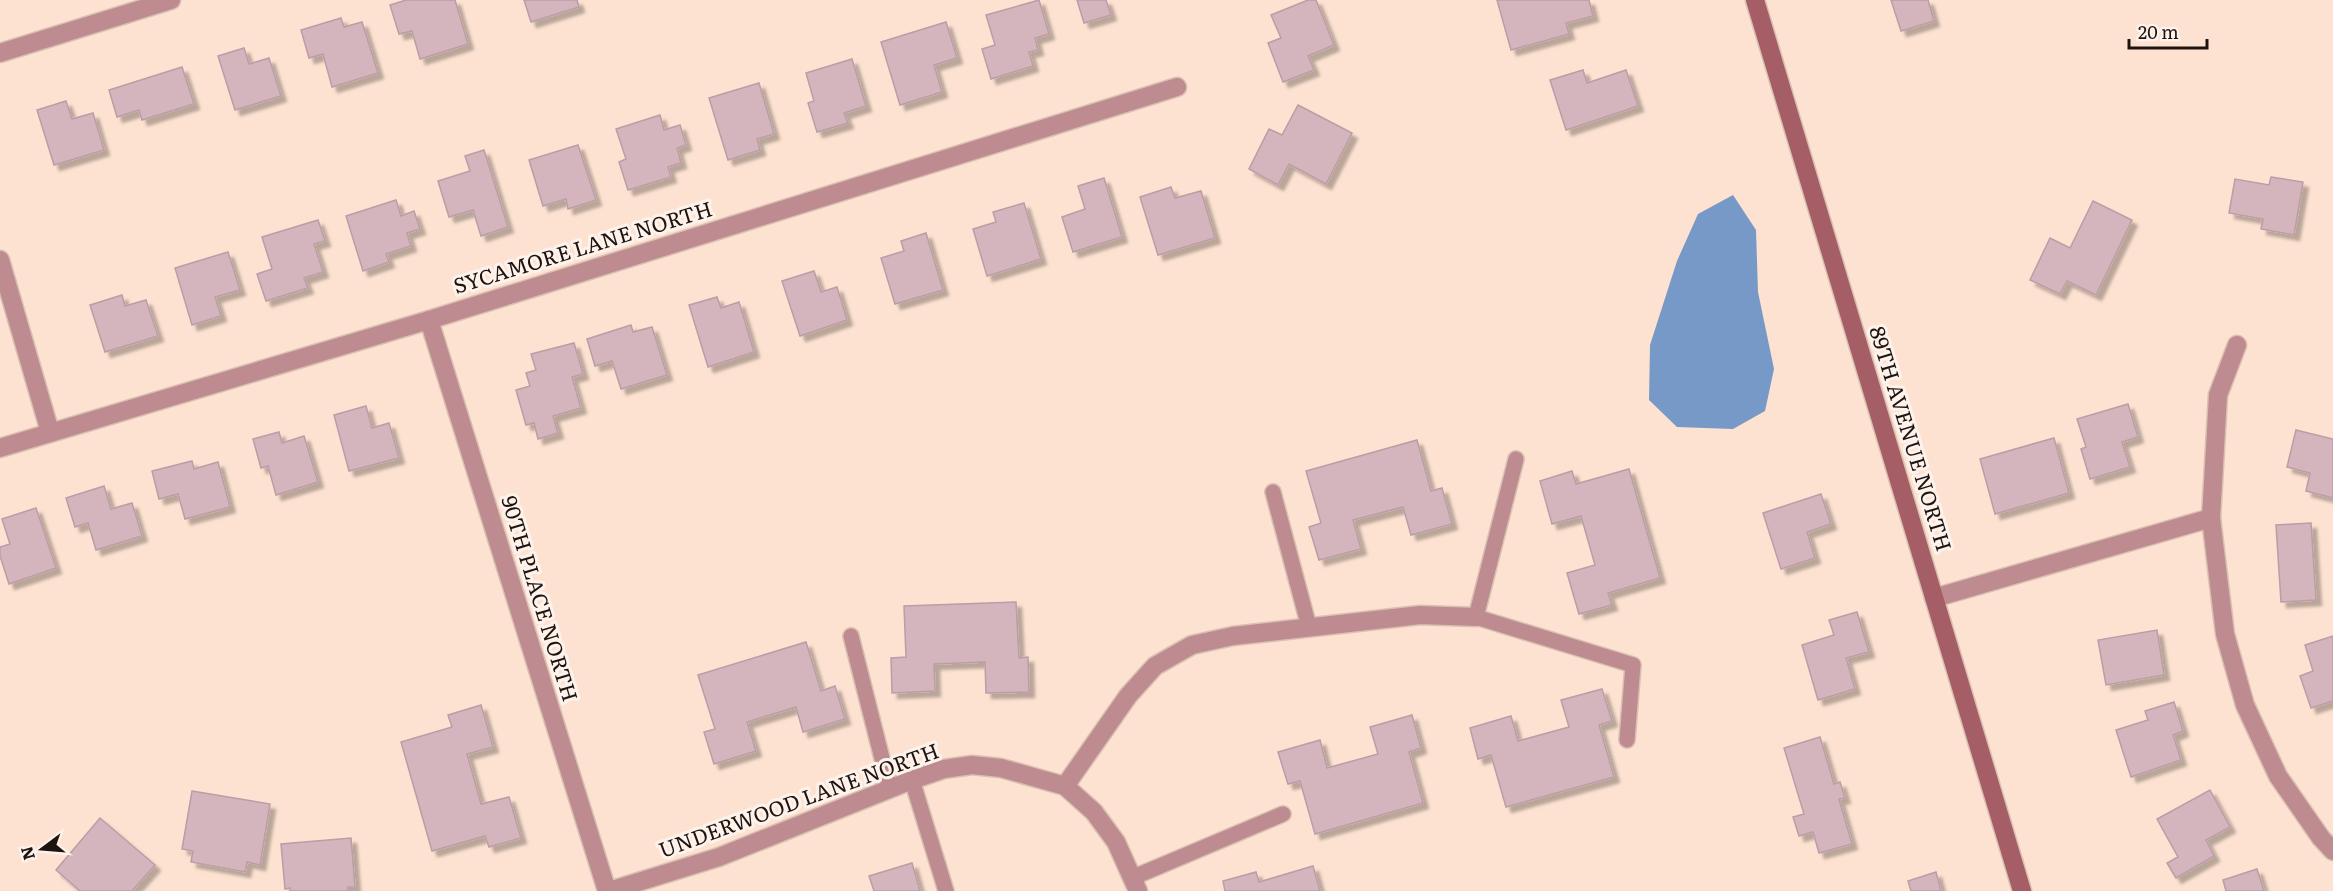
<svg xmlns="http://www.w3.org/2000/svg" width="2333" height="891" font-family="Literata,serif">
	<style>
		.water { fill: #7799c7 }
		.building { fill: #d4b5be; stroke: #bb9da6; stroke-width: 1.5; filter: url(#shadow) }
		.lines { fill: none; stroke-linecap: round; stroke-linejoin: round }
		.lane-casing { stroke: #d9c1b2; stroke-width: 18 }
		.street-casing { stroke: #d9c1b2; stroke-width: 21 }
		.secondary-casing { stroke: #d9c1b2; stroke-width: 21 }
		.lane { stroke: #be8b90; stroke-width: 15 }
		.street { stroke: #be8b90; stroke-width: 18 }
		.secondary { stroke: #a55d66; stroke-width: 18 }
		.labels { text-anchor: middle; stroke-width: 6; stroke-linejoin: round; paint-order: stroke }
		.street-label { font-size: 21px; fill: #1e140f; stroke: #fef3ec }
	</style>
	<defs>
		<filter id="shadow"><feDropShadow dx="5.5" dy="5.5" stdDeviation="1.5" flood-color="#0004"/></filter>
	</defs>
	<rect width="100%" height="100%" fill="#fde2d1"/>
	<path class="water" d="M1733,195L1756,230L1758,292L1774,369L1765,411L1733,429L1677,427L1649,400L1650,345L1677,261L1698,214Z"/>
	<g class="building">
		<path d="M406,0H455L468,44L420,59L412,31L399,34L390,5Z"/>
		<path d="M524,0H577L579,7L531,22Z"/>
		<path d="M1039,0L1049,34L1035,38L1038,50L1029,52L1033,66L991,79L982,49L995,45L986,15Z"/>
		<path d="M1077,0H1106L1111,15L1084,23Z"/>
		<path d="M1308,0H1316L1334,45L1308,56L1314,70L1283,82L1268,43L1281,38L1271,15Z"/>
		<path d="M1497,0H1589L1593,16L1566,23L1569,34L1511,50Z"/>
		<path d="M1891,0H1928L1934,21L1901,31Z"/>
		<path d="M341,18L344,27L362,22L378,73L332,87L323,54L309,58L301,30Z"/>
		<path d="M946,22L957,58L934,65L942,92L900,105L881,42Z"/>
		<path d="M244,48L249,64L269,58L281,96L235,110L218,56Z"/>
		<path d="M852,59L866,106L844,113L848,123L817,132L808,103L814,101L806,73Z"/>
		<path d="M182,67L194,104L142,120L139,110L117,117L109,90Z"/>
		<path d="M1583,70L1587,83L1626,70L1638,106L1566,130L1550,80Z"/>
		<path d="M759,83L774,134L757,139L760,150L728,160L709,98Z"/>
		<path d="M66,101L72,119L93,113L104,150L54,165L37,110Z"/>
		<path d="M1298,105L1352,133L1326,184L1289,164L1278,185L1249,169L1269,129L1282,135Z"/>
		<path d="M660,115L664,130L680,125L686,145L677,148L681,163L668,167L671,177L628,190L619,162L626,159L616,129Z"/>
		<path d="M578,145L596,200L568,209L566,199L543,206L529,160Z"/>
		<path d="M484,150L508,227L481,236L473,210L449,217L438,181L470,171L465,156Z"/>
		<path d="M2271,177L2303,182L2294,235L2261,229L2263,219L2229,213L2235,179L2269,185Z"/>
		<path d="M1104,178L1122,237L1073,252L1062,217L1085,209L1078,186Z"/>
		<path d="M1171,187L1175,198L1201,191L1215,238L1158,255L1140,197Z"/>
		<path d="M396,200L401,216L414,211L420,229L407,233L411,246L386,254L389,262L363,271L346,216Z"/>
		<path d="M2093,201L2132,220L2096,295L2067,281L2060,294L2030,280L2050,238L2070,248Z"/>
		<path d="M1024,203L1041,259L987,276L973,229L996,222L993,212Z"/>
		<path d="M318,220L325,241L314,244L323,272L304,278L308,288L266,301L257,274L272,269L262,237Z"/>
		<path d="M926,233L943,290L895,304L881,258L904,251L901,241Z"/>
		<path d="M228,252L240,290L215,297L221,316L192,325L175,268Z"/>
		<path d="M814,271L821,292L837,287L847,320L800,336L782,281Z"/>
		<path d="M122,295L125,306L146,300L158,336L105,352L90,305Z"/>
		<path d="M717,297L721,308L739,302L754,352L708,367L689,305Z"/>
		<path d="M631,325L633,332L652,327L667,375L621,389L612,361L595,366L587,339Z"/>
		<path d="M574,343L583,374L572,377L581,408L553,416L558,433L538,439L534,423L526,425L516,390L530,386L526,373L536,370L531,354Z"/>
		<path d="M2128,404L2138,437L2122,442L2130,467L2090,479L2081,449L2086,447L2077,419Z"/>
		<path d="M366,406L372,428L389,423L399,458L349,471L334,415Z"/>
		<path d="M2296,430L2333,439V498L2306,491L2310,473L2287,467Z"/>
		<path d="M279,432L282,443L304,436L318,482L276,495L268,466L261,468L253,439Z"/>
		<path d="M2054,438L2069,493L1995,514L1980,459Z"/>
		<path d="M1417,440L1431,491L1442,488L1452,524L1411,535L1403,507L1353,520L1361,549L1319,560L1309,527L1321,523L1306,471Z"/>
		<path d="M192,461L194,469L218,462L230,507L185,519L178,494L159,499L152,471Z"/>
		<path d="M1629,469L1660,578L1608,593L1612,605L1579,614L1567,573L1595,565L1581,516L1552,524L1540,481L1572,471L1576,484Z"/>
		<path d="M104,486L111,509L132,503L142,536L96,550L88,523L75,527L66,498Z"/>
		<path d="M1821,494L1831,524L1807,532L1815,558L1781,569L1763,513Z"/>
		<path d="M36,508L56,568L9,584L0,556V547L10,544L2,519Z"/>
		<path d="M2311,523L2316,600L2281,602L2276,525Z"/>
		<path d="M1016,602L1019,658L1028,657L1029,692L986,693L985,662L934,664L935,691L892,693L891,658L906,657L904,606Z"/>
		<path d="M1857,612L1869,652L1846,658L1855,689L1818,700L1802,645L1834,635L1829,620Z"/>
		<path d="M2157,630L2164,675L2106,685L2098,640Z"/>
		<path d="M2333,636V701L2311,708L2300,676L2313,671L2305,645Z"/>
		<path d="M806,642L821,691L835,686L845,719L803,732L796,707L747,722L756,751L714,764L704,732L715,729L698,675Z"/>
		<path d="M1602,689L1612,721L1599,725L1614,777L1506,807L1491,755L1478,759L1470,728L1511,716L1518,741L1569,727L1561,700Z"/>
		<path d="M2174,702L2183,731L2173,735L2181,760L2131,777L2116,730L2148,720L2145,711Z"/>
		<path d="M481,705L493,747L467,754L481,804L509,797L521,838L489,847L485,836L432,851L401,742L452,727L448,715Z"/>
		<path d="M1412,715L1421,748L1409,752L1423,803L1315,834L1300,781L1288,784L1278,752L1320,740L1327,768L1378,754L1370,727Z"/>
		<path d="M1820,737L1834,784L1840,782L1845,798L1839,799L1852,844L1819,853L1813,832L1799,836L1793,817L1804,814L1784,748Z"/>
		<path d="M2210,790L2230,827L2206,840L2214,856L2176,878L2167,863L2178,857L2157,819Z"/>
		<path d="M192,791L270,804L260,865L247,862L245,872L191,862L193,851L182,849Z"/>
		<path d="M100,818L155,865L132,891H80L56,870Z"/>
		<path d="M351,838L355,887H348V891H290V888L285,889L281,844Z"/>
		<path d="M912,863L920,891H874L869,876Z"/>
		<path d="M1313,866L1320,891H1225L1223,881L1256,872L1259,882Z"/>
		<path d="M2257,869L2264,891H2226L2223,880Z"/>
		<path d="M1936,872L1941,891H1911L1908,881Z"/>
	</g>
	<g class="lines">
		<g class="lane-casing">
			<g id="lane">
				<path d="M1516,459L1476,617L1633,665L1627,740"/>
				<path d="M1273,492L1309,627"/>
				<path d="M851,636L890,790"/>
				<path d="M912,780L946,891"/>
				<path d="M1134,877L1283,814"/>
			</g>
		</g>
		<g class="street-casing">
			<g id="street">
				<path d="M0,53L171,0"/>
				<path d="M0,260L50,432"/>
				<path d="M429,320L607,891"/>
				<path d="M2237,345L2218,395L2211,518L2225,634L2245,705L2278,776L2321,838L2333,851"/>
				<path d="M0,448L429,320L1177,87"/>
				<path d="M1934,598L2211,518"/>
				<path d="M1065,786L1128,696L1155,666L1192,645L1233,636L1420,615L1476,617"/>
				<path d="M609,891L719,857L912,780L944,769L972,765L1001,768L1065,786L1094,812L1116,842L1138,891"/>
			</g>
		</g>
		<g class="secondary-casing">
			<path id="secondary" d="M1755,0L2022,891"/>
		</g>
		<use href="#lane" class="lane"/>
		<use href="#street" class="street"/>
		<use href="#secondary" class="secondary"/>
	</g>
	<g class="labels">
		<g class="street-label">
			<text transform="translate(583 248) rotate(-17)" y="7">SYCAMORE LANE NORTH</text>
			<text transform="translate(1910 439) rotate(73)" y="7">89TH AVENUE NORTH</text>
			<text transform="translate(539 599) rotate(73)" y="7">90TH PLACE NORTH</text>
			<text transform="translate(799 801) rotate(-20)" y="7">UNDERWOOD LANE NORTH</text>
		</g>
	</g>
	<g transform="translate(42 849) rotate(254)" stroke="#fef3ec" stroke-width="4.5" paint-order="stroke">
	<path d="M0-4.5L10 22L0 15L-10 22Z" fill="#1e140f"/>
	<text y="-9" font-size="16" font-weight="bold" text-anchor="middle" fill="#1e140f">N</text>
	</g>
	<path d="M2129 39v9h78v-9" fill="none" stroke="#1e140f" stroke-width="3"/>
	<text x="2138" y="39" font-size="18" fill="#1e140f" stroke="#fef3ec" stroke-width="4.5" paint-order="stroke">20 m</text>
</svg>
